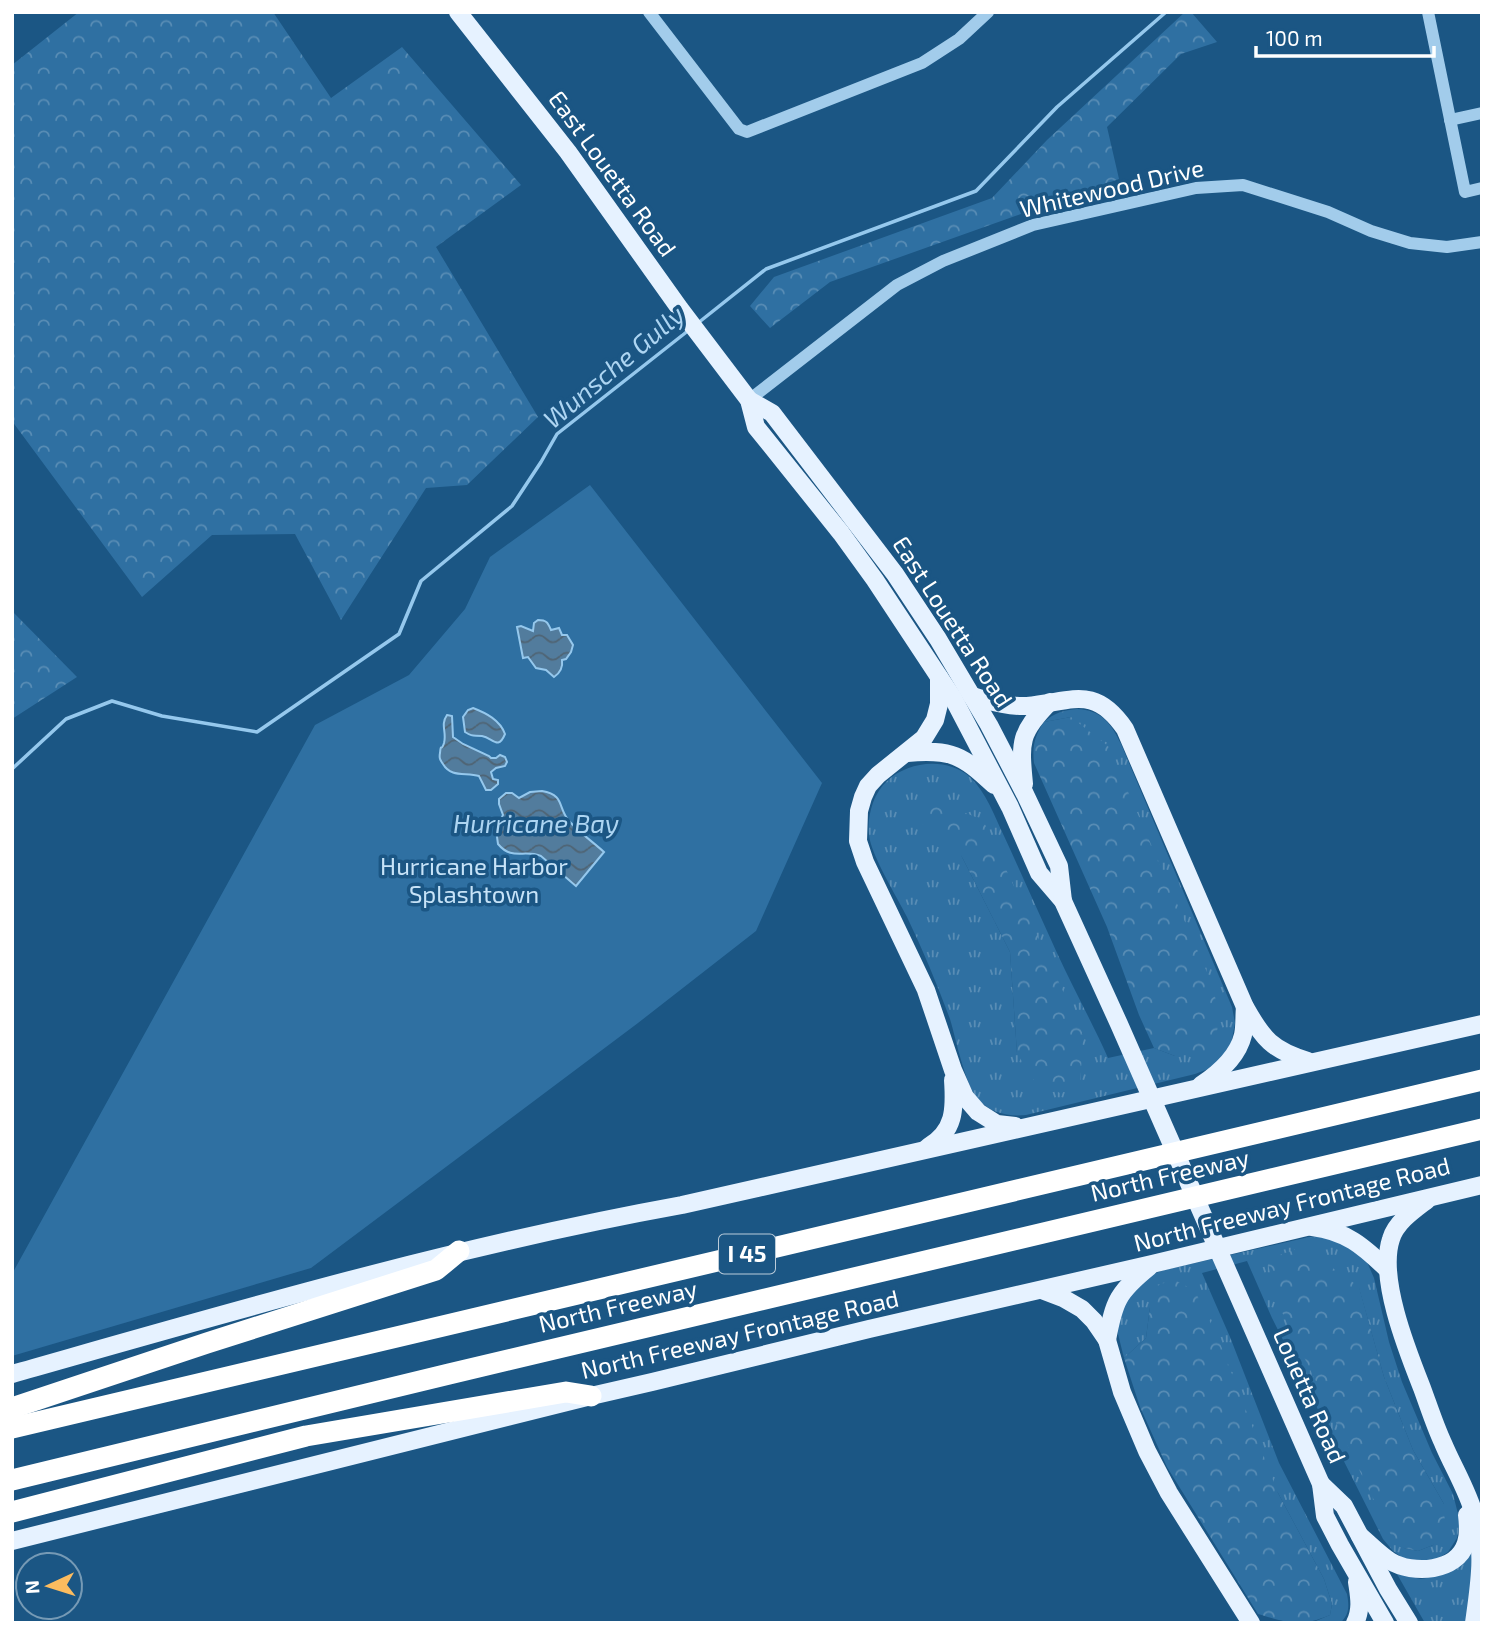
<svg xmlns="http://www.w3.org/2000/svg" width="1494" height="1635" font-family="'Exo 2',sans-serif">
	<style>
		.grass { fill: url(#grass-tufts); fill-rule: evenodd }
		.forest { fill: url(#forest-crowns) }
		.park { fill: #2f70a2 }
		.water { fill: url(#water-waves); stroke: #95c8ed; stroke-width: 2 }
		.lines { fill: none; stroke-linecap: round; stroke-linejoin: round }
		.stream { stroke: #95c8ed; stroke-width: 3.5 }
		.minor { stroke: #a2cceb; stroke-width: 12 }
		.major { stroke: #e6f2ff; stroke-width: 18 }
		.highway { stroke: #fff; stroke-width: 21 }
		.labels { text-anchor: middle; stroke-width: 7; stroke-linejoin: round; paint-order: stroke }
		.shield { fill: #1b5684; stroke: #bbccda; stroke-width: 2 }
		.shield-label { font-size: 23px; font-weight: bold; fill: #fff }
		.street-label { font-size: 24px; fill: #fff; stroke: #1b5684 }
		.park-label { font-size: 24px; fill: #c7e3f8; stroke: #1b5684 }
		.water-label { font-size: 26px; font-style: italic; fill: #add5f2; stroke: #1b5684 }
	</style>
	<defs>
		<pattern id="grass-tufts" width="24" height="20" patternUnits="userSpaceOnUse" patternTransform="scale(1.75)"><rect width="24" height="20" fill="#2f70a2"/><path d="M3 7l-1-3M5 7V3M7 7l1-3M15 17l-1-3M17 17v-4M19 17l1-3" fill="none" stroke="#598db5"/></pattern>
		<pattern id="forest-crowns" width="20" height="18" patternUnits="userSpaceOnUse" patternTransform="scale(1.75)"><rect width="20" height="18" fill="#2f70a2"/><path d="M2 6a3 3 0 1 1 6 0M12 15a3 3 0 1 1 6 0" fill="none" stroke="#598db5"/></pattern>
		<pattern id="water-waves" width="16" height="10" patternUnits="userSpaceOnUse" patternTransform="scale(1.75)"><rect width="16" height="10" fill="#527c9d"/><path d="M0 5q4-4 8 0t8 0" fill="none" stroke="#4f6474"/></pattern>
	</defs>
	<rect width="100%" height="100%" fill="#1b5684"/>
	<g class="grass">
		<path d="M1077,709C1101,710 1111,723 1121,744L1232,1007L1235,1023L1231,1044L1216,1066L1195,1074L1026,1115C1009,1117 990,1113 978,1099C965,1085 956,1039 950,1019C937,984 923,950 907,917C897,897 871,855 869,835C867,816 873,794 887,781C909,761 946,757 970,777C986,792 995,817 1004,836C1022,875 1039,914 1057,953C1073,988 1092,1022 1108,1058L1154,1048L1175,1056L1071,717L1044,722C1054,713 1064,710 1077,709ZM961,855L1083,1034L1017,1053L1010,952Z"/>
		<path d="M1309,1237H1334L1352,1246L1367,1262L1374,1278L1389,1342L1402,1382L1432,1453L1453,1494L1460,1522L1457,1538L1448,1552L1437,1559L1422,1562L1406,1560L1393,1551L1383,1539L1272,1318L1247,1261L1202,1273L1230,1337L1279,1463L1347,1594C1349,1605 1350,1614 1340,1623H1311L1330,1615L1332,1604L1324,1579L1278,1493L1150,1307L1146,1338L1124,1358L1118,1334L1117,1319L1119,1310L1145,1277L1164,1270ZM1359,1288L1384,1377L1413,1450L1444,1504L1433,1545L1418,1551L1404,1548Z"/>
		<path d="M1473,1538L1469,1623H1425L1397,1574L1421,1579L1437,1576Z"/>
	</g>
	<g class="forest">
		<path d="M79,12H273L331,98L402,47L521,185L436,247L538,417L467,485L426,488L341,620L295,534L212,535L142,597L12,421V65Z"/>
		<path d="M1185,12H1191L1217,42L1181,54L1107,127L1119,179L830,282L770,328L750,306L774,277L992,198L1047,140Z"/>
		<path d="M12,611L77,677L12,719Z"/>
		<path d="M1071,717L1108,746L1210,979L1221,1018L1210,1052L1175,1056L1154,1048L1139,1015L1107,927L1034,763C1032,746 1035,735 1044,722Z"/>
		<path d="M938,802L983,820L1083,1034L1080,1088L1060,1093L1032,1079L1017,1053L1010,952L961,855L920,822L913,804Z"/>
		<path d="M1298,1248L1341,1273L1359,1287L1384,1377L1413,1450L1444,1504L1445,1528L1433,1545L1418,1551L1404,1548L1393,1539L1278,1304L1267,1260Z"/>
		<path d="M1173,1279L1195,1291L1218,1338L1278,1493L1324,1579L1332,1604L1330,1615C1299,1628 1289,1623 1258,1614L1167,1467L1140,1407L1124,1358L1146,1338L1150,1307L1157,1286Z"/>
	</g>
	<path class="park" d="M590,485L822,783L756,931L638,1023L311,1268L12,1356V1274L315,725L409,675L465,609L490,557Z"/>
	<g class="water">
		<path d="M538,620C547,620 548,623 551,630L559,628L562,635H567L573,645L571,652L566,659L562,660C563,667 560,673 554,677L546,670L536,668L528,657L523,658L517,627L521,626L533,631L534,623Z"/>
		<path d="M473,708C486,713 500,720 505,734C498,751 493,738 482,736C473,735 473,737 465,732L463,717L468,710Z"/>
		<path d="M447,715L452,716L453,737L463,744L489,756L491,758H496L500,755L505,757L507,762L505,766L496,768L491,772L493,779L498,780V784L491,790H486L479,776C466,772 451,778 443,764C440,760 439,758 440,753C441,742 441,753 444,743C447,732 440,725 447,715Z"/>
		<path d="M542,791C566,795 557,809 570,822C580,833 593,842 604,852L576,886L541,856C524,849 512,861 498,844L496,830L503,815L499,804V799L506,793H512L519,798L530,792Z"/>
	</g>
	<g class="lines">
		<g class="stream">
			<path d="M698,323L766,269L976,191L1057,107L1166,12"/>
			<path d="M12,769L66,719L112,701L162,716L257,732L399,634L421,581L512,506L541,462L557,434L689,330"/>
		</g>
		<g class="minor">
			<path d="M649,12L739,129L747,132L922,63L959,39L988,12"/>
			<path d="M1428,12L1465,192L1482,188"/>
			<path d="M1450,120L1482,113"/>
			<path d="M749,400L897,285L943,261L1033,225L1196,188L1243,185L1328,212L1371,231L1410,243L1447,247L1482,242"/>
		</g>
		<g class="major">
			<path d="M458,12L568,152L680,309L749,400L756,427L841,533L875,580L953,698L1010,807L1039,873L1063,901L1119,1024L1321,1484L1325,1516L1340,1545L1385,1623"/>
			<path d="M749,400L772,413L895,574L938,639L989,725L1025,794L1059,866L1063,901"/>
			<path d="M939,677V704L935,720L924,738L878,775L868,786L863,797L859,811L858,841L865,862L926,990L953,1070L965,1097L978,1112L997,1124L1015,1126"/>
			<path d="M972,696C990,701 1008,707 1027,706C1072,702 1094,684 1125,729L1245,1007C1263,1039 1272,1050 1308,1061"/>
			<path d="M907,753C952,749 962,755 994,785"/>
			<path d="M1024,784C1020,742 1019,733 1050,702"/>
			<path d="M1201,1085C1219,1073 1238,1056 1243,1035C1245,1026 1244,1016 1245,1007"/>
			<path d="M928,1147C955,1131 955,1109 953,1080"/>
			<path d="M1427,1200C1414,1210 1396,1222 1391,1239C1378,1278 1407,1350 1422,1388C1429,1407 1435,1426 1443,1443C1453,1467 1468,1491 1475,1517C1485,1552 1479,1587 1474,1623"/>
			<path d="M1312,1227C1346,1231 1363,1246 1387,1269"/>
			<path d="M1042,1290L1063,1298L1082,1309L1094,1321L1107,1340L1122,1392L1147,1451L1169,1493L1251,1623"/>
			<path d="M1107,1340C1114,1301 1118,1292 1149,1267"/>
			<path d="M12,1374C234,1311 455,1246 682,1205L1482,1024"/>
			<path d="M1321,1484L1344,1506L1388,1589L1409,1623"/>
			<path d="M1360,1536C1370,1544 1379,1554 1390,1561C1413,1575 1457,1572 1466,1543C1469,1534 1468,1523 1467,1515"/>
			<path d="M12,1541L591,1396L652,1382L869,1329L1152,1264L1482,1185"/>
			<path d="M1355,1623C1362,1609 1359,1596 1357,1582"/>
		</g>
		<g class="highway">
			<path d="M12,1408L207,1343L436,1270L459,1251"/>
			<path d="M12,1428L1482,1080"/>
			<path d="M12,1480L449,1374L1482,1129"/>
			<path d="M12,1512L306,1436L566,1392L591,1396"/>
		</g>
	</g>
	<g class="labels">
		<rect class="shield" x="719" y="1234.5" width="56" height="39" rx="5"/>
		<g class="shield-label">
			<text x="747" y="1262">I 45</text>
		</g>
		<g class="street-label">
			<text transform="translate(612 174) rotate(54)" y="8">East Louetta Road</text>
			<text transform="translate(1112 189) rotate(-13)" y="8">Whitewood Drive</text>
			<text transform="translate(952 622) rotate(57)" y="8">East Louetta Road</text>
			<text transform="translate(1170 1176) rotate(-13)" y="8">North Freeway</text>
			<text transform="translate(1292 1205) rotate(-14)" y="8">North Freeway Frontage Road</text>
			<text transform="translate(618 1307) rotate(-13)" y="8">North Freeway</text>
			<text transform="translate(740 1335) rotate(-13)" y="8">North Freeway Frontage Road</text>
			<text transform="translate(1309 1396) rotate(66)" y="8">Louetta Road</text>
		</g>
		<g class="park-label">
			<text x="474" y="875">Hurricane Harbor<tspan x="474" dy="28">Splashtown</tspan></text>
		</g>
		<g class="water-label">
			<text transform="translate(614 367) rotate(-40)" y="9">Wunsche Gully</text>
			<text x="536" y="833">Hurricane Bay</text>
		</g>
	</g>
	<rect width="1494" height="1635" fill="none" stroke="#ffffff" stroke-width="28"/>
	<g transform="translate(49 1586) rotate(266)"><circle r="33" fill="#1b5684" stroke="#769ab5" stroke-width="2"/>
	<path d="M0-5L12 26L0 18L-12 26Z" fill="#fcbc5f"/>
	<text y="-10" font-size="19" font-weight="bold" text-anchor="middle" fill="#ffffff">N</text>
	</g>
	<path d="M1256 46v10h178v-10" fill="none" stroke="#ffffff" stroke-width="3.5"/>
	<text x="1266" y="46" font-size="21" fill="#ffffff" stroke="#1b5684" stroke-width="5" paint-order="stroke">100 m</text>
</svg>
